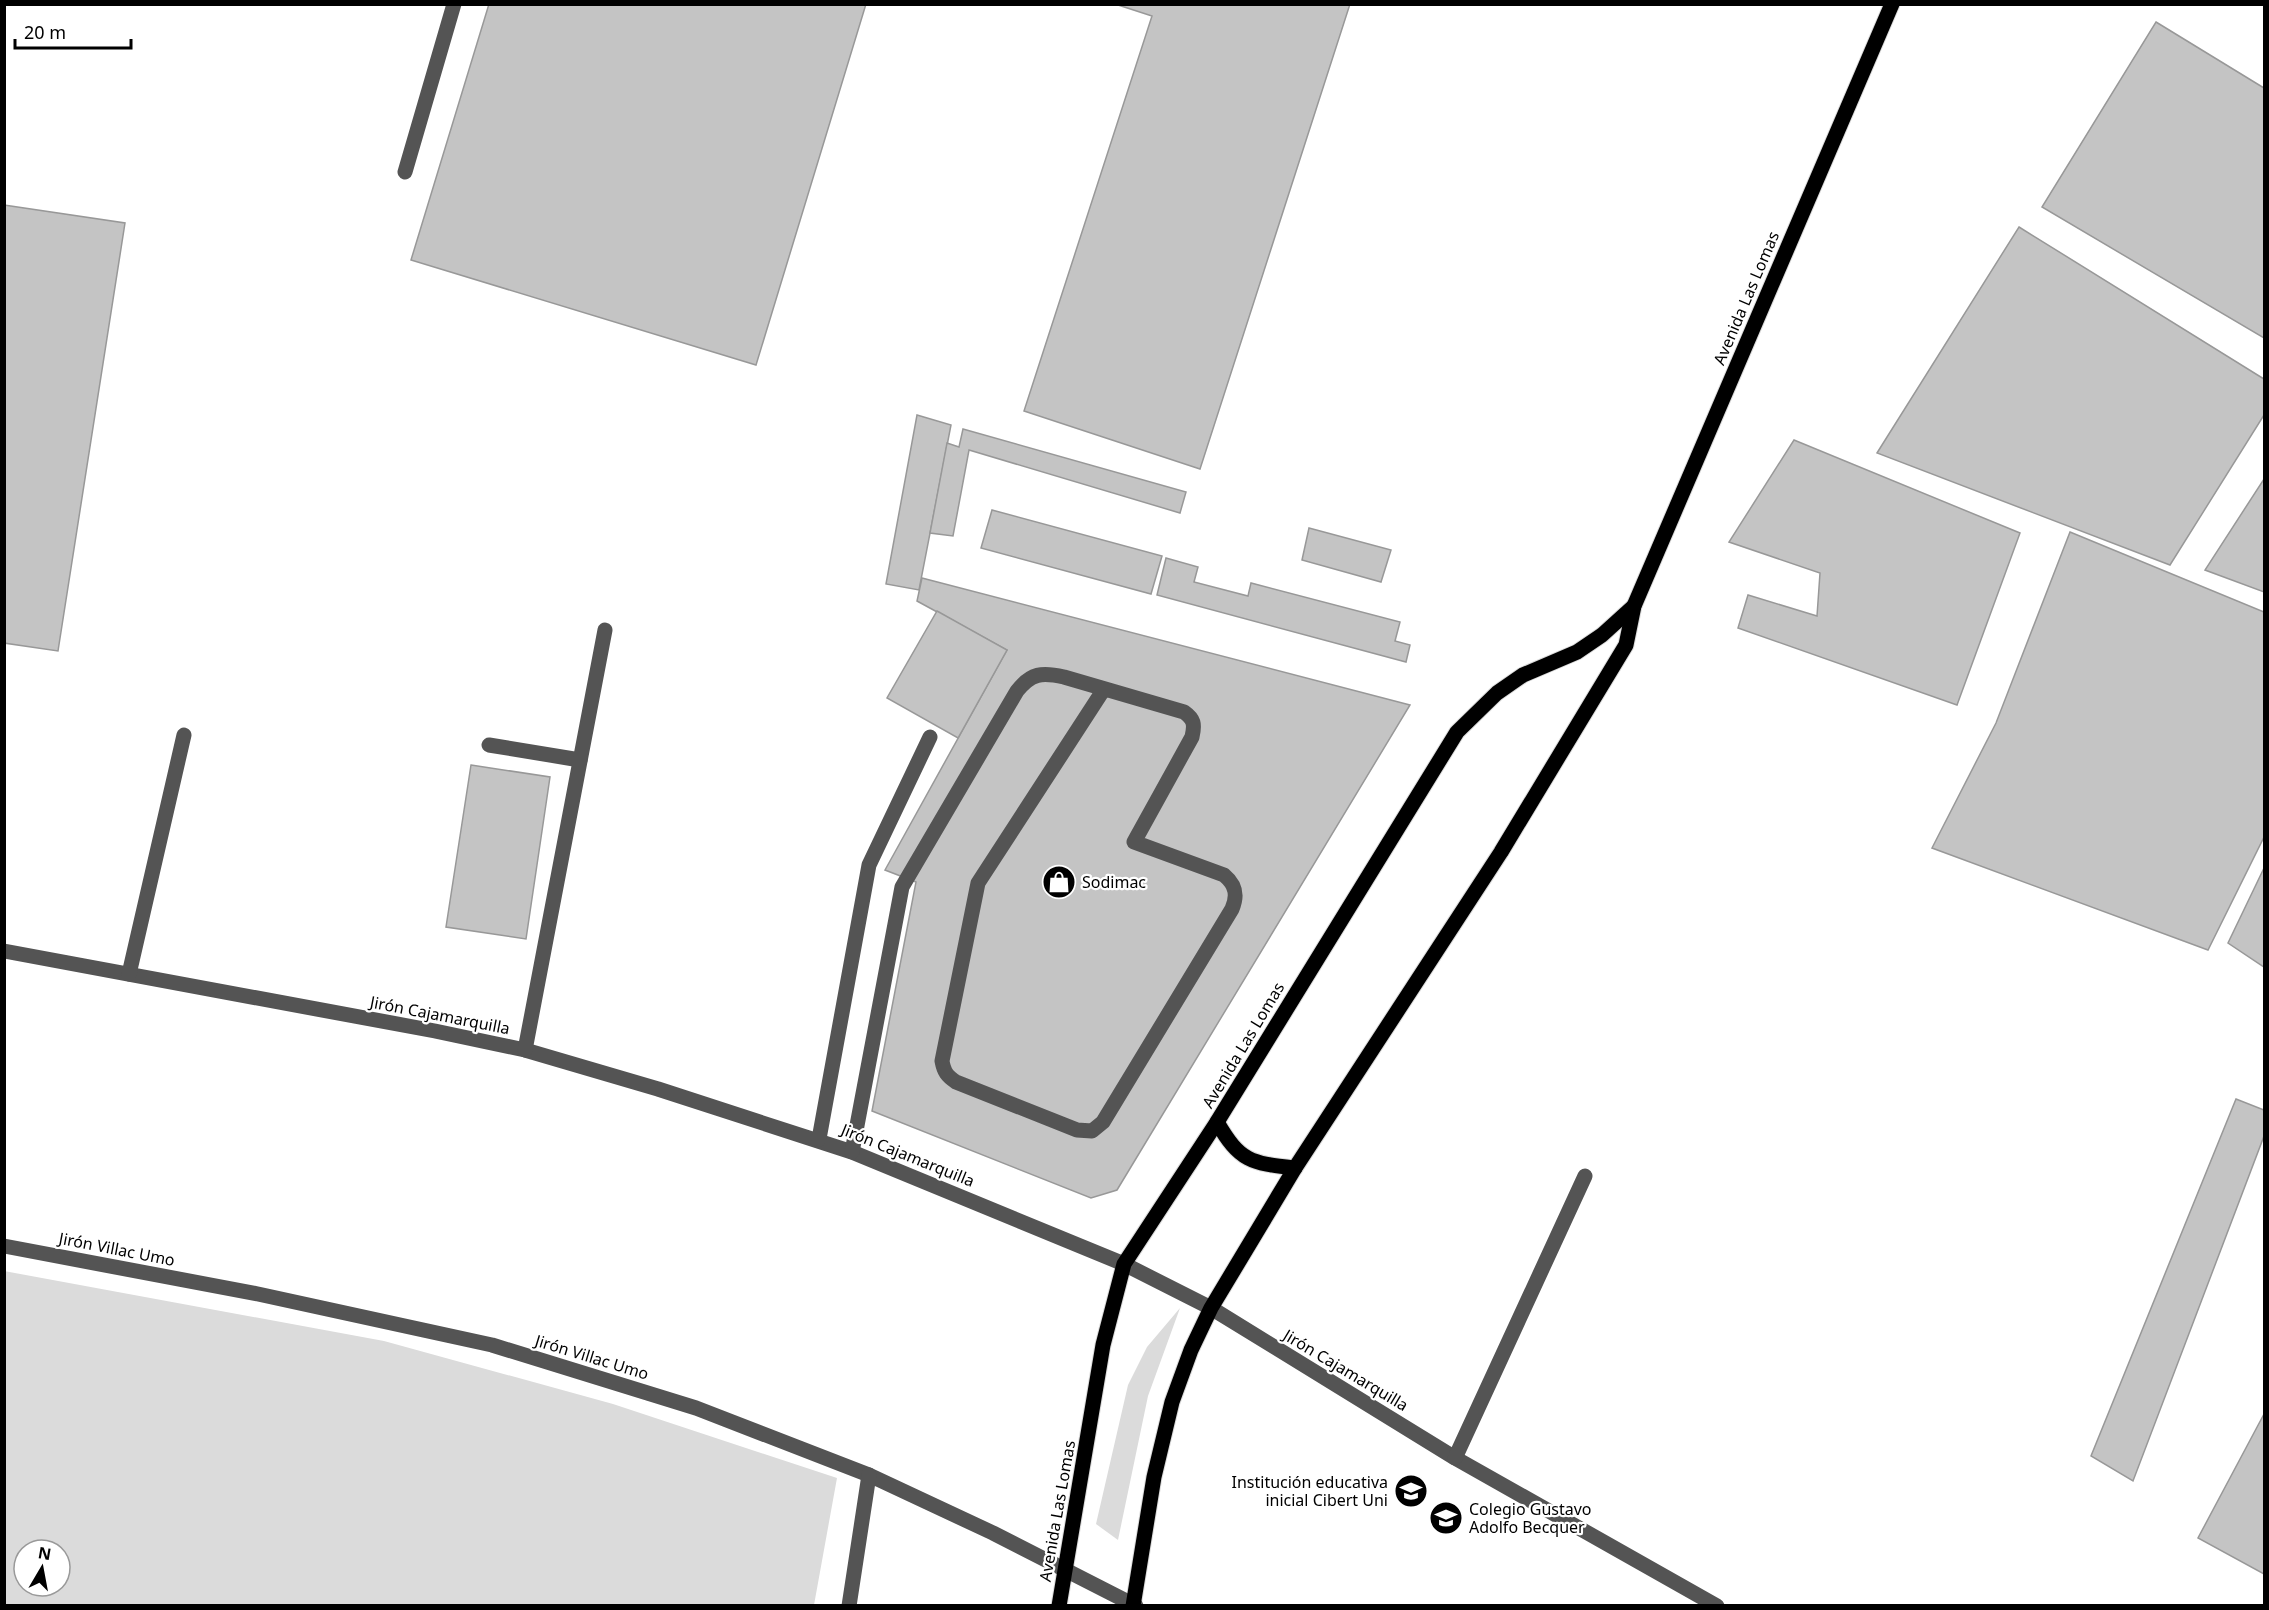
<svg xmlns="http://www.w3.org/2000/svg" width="2269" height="1610" font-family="'Noto Sans',sans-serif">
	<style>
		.green { fill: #dbdbdb; fill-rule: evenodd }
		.building { fill: #c4c4c4; stroke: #989898; stroke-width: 1.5 }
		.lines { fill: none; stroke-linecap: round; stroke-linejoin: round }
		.major-casing { stroke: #dbdbdb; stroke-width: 17 }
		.minor { stroke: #545454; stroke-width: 15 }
		.major { stroke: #000; stroke-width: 15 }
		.labels { text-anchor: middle; stroke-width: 4.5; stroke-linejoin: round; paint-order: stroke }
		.street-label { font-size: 16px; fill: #000; stroke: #fff }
		.poi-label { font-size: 16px; fill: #000; stroke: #fff; text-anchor: start }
	</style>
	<rect width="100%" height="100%" fill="#fff"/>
	<g class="green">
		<path d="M4,1271L384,1341L613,1404L837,1478L814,1605H5ZM24,1550H60V1586H24Z"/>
		<path d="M1180,1308L1148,1396L1118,1540L1096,1524L1128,1385L1147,1347Z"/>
	</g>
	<g class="building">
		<path d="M489,4H866L756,365L411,260Z"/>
		<path d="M1115,4H1350L1200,469L1024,411L1152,16Z"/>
		<path d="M2156,22L2264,88V338L2042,207Z"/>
		<path d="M4,205L125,223L58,651L4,643Z"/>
		<path d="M2019,227L2264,379V415L2170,565L1877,453Z"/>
		<path d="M917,415L951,425L919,590L886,584Z"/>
		<path d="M963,429L1186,492L1180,513L969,450L953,536L930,533L947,443L959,447Z"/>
		<path d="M1794,440L2020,533L1957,705L1738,628L1748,595L1817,616L1820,573L1729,542Z"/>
		<path d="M2264,479V592L2205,570Z"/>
		<path d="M992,510L1162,556L1151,594L981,548Z"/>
		<path d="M1309,528L1391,550L1381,582L1302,560Z"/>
		<path d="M2070,532L2264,612V837L2208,950L1932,848L1996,723Z"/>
		<path d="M1166,558L1198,567L1194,582L1248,596L1251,583L1400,622L1395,641L1410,645L1406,662L1157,595Z"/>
		<path d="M922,578L1410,705L1117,1190L1091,1198L872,1111L916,882L885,870L1007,650L917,601Z"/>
		<path d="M937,611L1007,650L958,738L887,698Z"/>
		<path d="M471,765L550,777L526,939L446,927Z"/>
		<path d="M2264,868V967L2228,943Z"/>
		<path d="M2236,1099L2264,1110V1136L2133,1481L2091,1456Z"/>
		<path d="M2264,1414V1574L2198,1538Z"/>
	</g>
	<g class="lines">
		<g class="major-casing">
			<g id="major">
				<path d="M1217,1122C1240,1162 1251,1163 1295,1168"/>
				<path d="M1059,1606L1103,1345L1124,1264L1217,1122L1457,732L1497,693L1523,675L1577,652L1602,635L1634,606"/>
				<path d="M1133,1606L1154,1477L1172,1402L1191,1350L1211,1308L1295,1168L1501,852L1626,645L1634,606L1892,4"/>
			</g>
		</g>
		<g class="minor">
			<path d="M405,172L454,4"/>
			<path d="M489,745L580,760"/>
			<path d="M4,951L435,1031L525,1050L658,1089L852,1152L1124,1264L1211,1308L1455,1458L1717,1606"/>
			<path d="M129,974L184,735"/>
			<path d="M525,1050L605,630"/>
			<path d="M819,1139L869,865L930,737"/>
			<path d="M852,1152L902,887L1017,691C1031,673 1042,672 1064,677L1184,712C1194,719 1195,724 1192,737L1134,842L1224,875C1236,885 1238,895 1232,909L1103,1122L1092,1131L1077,1130L956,1082C947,1076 944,1072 942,1061L978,883L1104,689"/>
			<path d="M4,1246L258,1294L492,1345L696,1408L869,1475L993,1533L1136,1606"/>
			<path d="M1455,1458L1585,1176"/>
			<path d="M849,1606L869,1475"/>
		</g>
		<use href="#major" class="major"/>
	</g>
	<defs>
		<g id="shop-disc" transform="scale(1.725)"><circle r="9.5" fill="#000" stroke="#fff"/><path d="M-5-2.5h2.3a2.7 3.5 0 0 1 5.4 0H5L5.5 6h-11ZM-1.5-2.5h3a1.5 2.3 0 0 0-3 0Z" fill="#fff"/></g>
		<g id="school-disc" transform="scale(1.725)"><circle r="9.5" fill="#000" stroke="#fff"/><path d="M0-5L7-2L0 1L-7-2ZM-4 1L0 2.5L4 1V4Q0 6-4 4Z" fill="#fff"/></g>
	</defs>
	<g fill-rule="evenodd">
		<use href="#shop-disc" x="1059" y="882"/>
		<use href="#school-disc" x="1411" y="1491"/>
		<use href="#school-disc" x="1446" y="1518"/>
	</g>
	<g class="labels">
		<g class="street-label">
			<text transform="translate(1746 298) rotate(-67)" y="6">Avenida Las Lomas</text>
			<text transform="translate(440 1015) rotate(11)" y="6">Jirón Cajamarquilla</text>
			<text transform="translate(1243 1045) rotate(-59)" y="6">Avenida Las Lomas</text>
			<text transform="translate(908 1155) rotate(22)" y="6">Jirón Cajamarquilla</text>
			<text transform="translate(117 1249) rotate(11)" y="6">Jirón Villac Umo</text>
			<text transform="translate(592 1357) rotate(17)" y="6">Jirón Villac Umo</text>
			<text transform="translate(1346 1370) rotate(31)" y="6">Jirón Cajamarquilla</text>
			<text transform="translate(1057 1511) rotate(-80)" y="6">Avenida Las Lomas</text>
		</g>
		<g class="poi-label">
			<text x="1082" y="888">Sodimac</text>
			<text x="1388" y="1488" text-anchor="end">Institución educativa<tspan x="1388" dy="18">inicial Cibert Uni</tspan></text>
			<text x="1469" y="1515">Colegio Gustavo<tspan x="1469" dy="18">Adolfo Becquer</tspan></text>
		</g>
	</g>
	<rect width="2269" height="1610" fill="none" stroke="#000000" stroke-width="12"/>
	<g transform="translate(42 1568) rotate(10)"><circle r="28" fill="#ffffff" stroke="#999999" stroke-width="1.5"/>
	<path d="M0-4.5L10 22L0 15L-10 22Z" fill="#000000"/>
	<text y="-9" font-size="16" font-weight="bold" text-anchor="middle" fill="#000000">N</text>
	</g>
	<path d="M15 39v9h116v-9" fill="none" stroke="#000000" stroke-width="3"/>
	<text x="24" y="39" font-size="18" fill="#000000" stroke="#ffffff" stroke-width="4.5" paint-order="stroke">20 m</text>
</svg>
